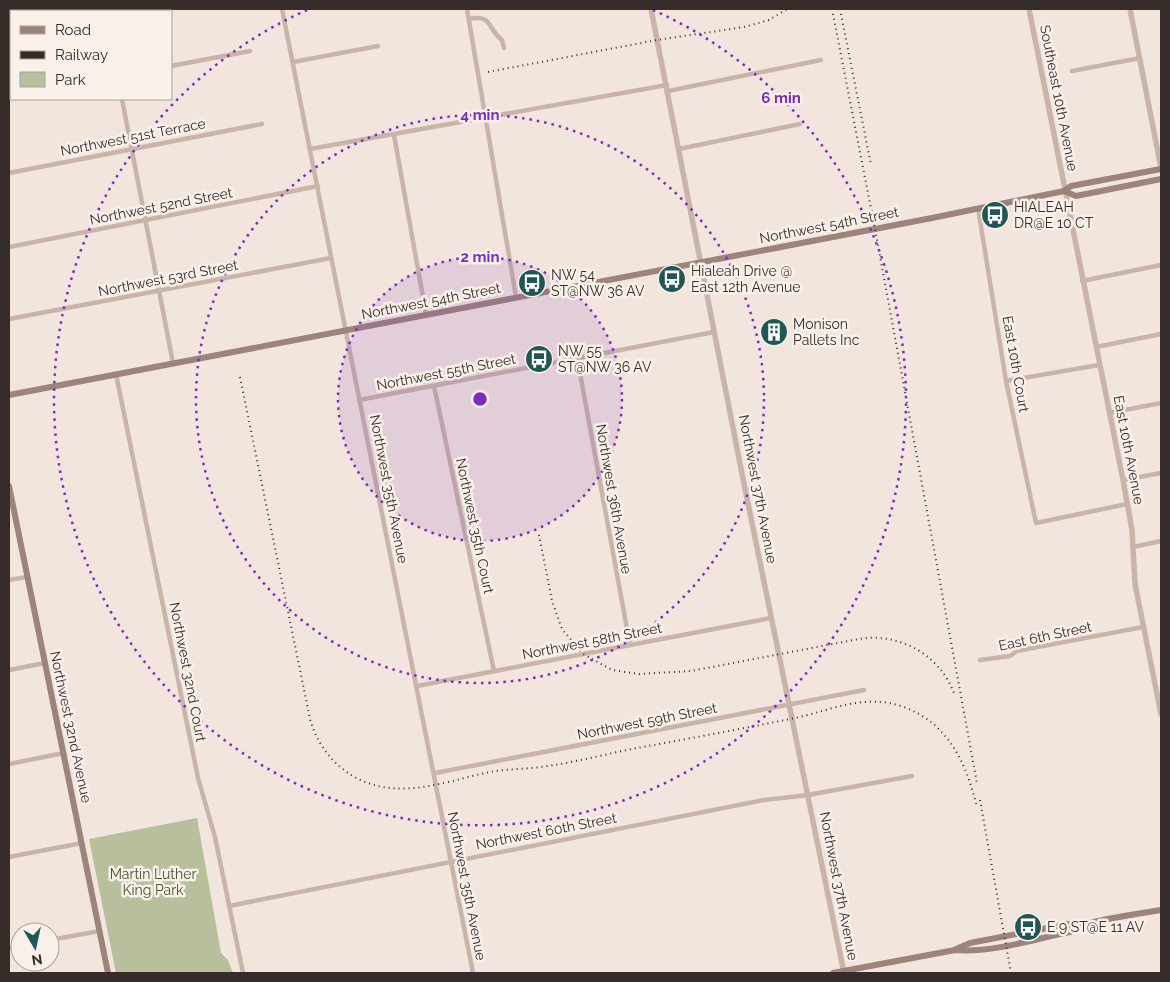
<svg xmlns="http://www.w3.org/2000/svg" width="1170" height="982" font-family="Raleway,sans-serif">
	<style>
		.green { fill: #b8bf9d }
		.lines { fill: none; stroke-linecap: round; stroke-linejoin: round }
		.minor { stroke: #c9b4a9; stroke-width: 4.5 }
		.tertiary { stroke: #c9b4a9; stroke-width: 5.5 }
		.secondary { stroke: #9c837b; stroke-width: 6 }
		.rail { stroke: #362c29; stroke-width: 2; stroke-dasharray: 1 4; stroke-linecap: butt }
		.ring { fill: none; stroke: #7b2cbf; stroke-width: 2.5; stroke-dasharray: 2.5 5 }
		.labels { text-anchor: middle; stroke-width: 5; stroke-linejoin: round; paint-order: stroke }
		.street-label { font-size: 14px; fill: #362c29; stroke: #f9f0e9 }
		.poi-label { font-size: 14px; fill: #362c29; stroke: #f9f0e9; text-anchor: start }
		.park-label { font-size: 14px; fill: #49532e; stroke: #f9f0e9 }
		.centre { fill: #7b2cbf; stroke: #f9f0e9; stroke-width: 2.5 }
		.ring-label { font-size: 15px; text-anchor: middle; font-weight: bold; fill: #7b2cbf; stroke: #f9f0e9; stroke-width: 5; stroke-linejoin: round; paint-order: stroke }
	</style>
	<rect width="100%" height="100%" fill="#f1e5dd"/>
	<path class="green" d="M197,818L221,953L228,960L233,973H116L89,839Z"/>
	<g class="lines">
		<g class="minor">
			<path d="M104,9L105,11"/>
			<path d="M282,9L473,973"/>
			<path d="M467,9L516,297"/>
			<path d="M75,11L87,9"/>
			<path d="M469,19C493,14 487,29 502,40L504,48"/>
			<path d="M9,24H11"/>
			<path d="M293,62L378,46"/>
			<path d="M171,66L250,51"/>
			<path d="M1072,71L1140,58"/>
			<path d="M668,91L821,60"/>
			<path d="M9,98H11"/>
			<path d="M122,99L173,363"/>
			<path d="M394,135L426,314"/>
			<path d="M310,149L667,85"/>
			<path d="M679,149L800,124"/>
			<path d="M9,173L262,124"/>
			<path d="M978,208L1006,381L1036,523L1127,504"/>
			<path d="M9,247L318,186"/>
			<path d="M1082,281L1161,265"/>
			<path d="M9,319L331,258"/>
			<path d="M1096,347L1161,334"/>
			<path d="M577,357L630,645"/>
			<path d="M116,374L198,778L215,837L243,973"/>
			<path d="M1006,381L1099,365"/>
			<path d="M434,386L494,671"/>
			<path d="M359,400L714,332"/>
			<path d="M1109,413L1161,403"/>
			<path d="M1123,480L1161,473"/>
			<path d="M1133,547L1161,541"/>
			<path d="M9,580L27,577"/>
			<path d="M980,660L1010,656L1017,651L1143,627"/>
			<path d="M9,670L45,663"/>
			<path d="M417,686L771,618"/>
			<path d="M9,764L64,753"/>
			<path d="M435,773L864,690"/>
			<path d="M9,857L82,843"/>
			<path d="M229,906L764,800L808,795L912,776"/>
			<path d="M50,940L100,931"/>
			<path d="M9,948L20,946"/>
		</g>
		<g class="tertiary">
			<path d="M651,9L743,479L844,973"/>
			<path d="M1029,9L1123,480L1132,530L1135,584L1161,714"/>
			<path d="M1130,9L1161,168"/>
		</g>
		<g class="secondary">
			<path d="M1064,191L1076,196L1161,179"/>
			<path d="M9,395L932,218L1064,191L1071,186L1161,169"/>
			<path d="M9,486L108,973"/>
			<path d="M956,949L970,943L1068,924L1074,927"/>
			<path d="M833,973L955,950C993,953 1034,939 1070,932C1079,921 1144,913 1161,910"/>
		</g>
		<g class="rail">
			<path d="M832,9L875,229L977,783"/>
			<path d="M840,9L871,165"/>
			<path d="M488,72L657,40L744,27L769,20L787,9"/>
			<path d="M240,377L310,719C319,752 344,778 378,786C416,795 458,778 495,771C511,769 526,769 541,767C572,763 602,755 632,749C686,739 741,729 795,718C832,710 865,693 904,707C949,724 966,763 977,807"/>
			<path d="M539,535L552,601L562,629L583,654L612,670L639,674L691,671L859,639C900,632 942,656 955,696"/>
			<path d="M980,800L1011,973"/>
		</g>
	</g>
	<circle cx="480" cy="399" r="142" fill="#7b2cbf" fill-opacity=".12"/>
	<g class="ring">
		<circle cx="480" cy="399" r="142"/>
		<circle cx="480" cy="399" r="284"/>
		<path d="M653 10A426 426 0 1 1 307 10"/>
	</g>
	<defs>
		<g id="bus-disc" transform="scale(1.4375)"><circle r="9.5" fill="#205654" stroke="#f9f0e9"/><path d="M-5-6H5V4H4V6H2V4H-2V6H-4V4H-5ZM-3.5-4V0h7V-4ZM-3.5 1.2v1.5H-2V1.2ZM2 1.2v1.5H3.5V1.2Z" fill="#fff"/></g>
		<g id="building-disc" transform="scale(1.4375)"><circle r="9.5" fill="#205654" stroke="#f9f0e9"/><path d="M-4-6H4V6H1V3H-1V6H-4ZM-2.5-4.3h1.7v1.8h-1.7ZM.8-4.3h1.7v1.8H.8ZM-2.5-1h1.7V.8h-1.7ZM.8-1h1.7V.8H.8Z" fill="#fff"/></g>
	</defs>
	<g fill-rule="evenodd">
		<use href="#bus-disc" x="995" y="215"/>
		<use href="#bus-disc" x="672" y="279"/>
		<use href="#bus-disc" x="532" y="283"/>
		<use href="#building-disc" x="774" y="332"/>
		<use href="#bus-disc" x="539" y="359"/>
		<use href="#bus-disc" x="1028" y="927"/>
	</g>
	<g class="labels">
		<g class="street-label">
			<text transform="translate(1059 98) rotate(79)" y="5">Southeast 10th Avenue</text>
			<text transform="translate(133 137) rotate(-11)" y="5">Northwest 51st Terrace</text>
			<text transform="translate(161 206) rotate(-11)" y="5">Northwest 52nd Street</text>
			<text transform="translate(829 225) rotate(-11)" y="5">Northwest 54th Street</text>
			<text transform="translate(168 278) rotate(-11)" y="5">Northwest 53rd Street</text>
			<text transform="translate(431 301) rotate(-11)" y="5">Northwest 54th Street</text>
			<text transform="translate(1016 364) rotate(80)" y="5">East 10th Court</text>
			<text transform="translate(446 372) rotate(-11)" y="5">Northwest 55th Street</text>
			<text transform="translate(1129 450) rotate(79)" y="5">East 10th Avenue</text>
			<text transform="translate(389 489) rotate(79)" y="5">Northwest 35th Avenue</text>
			<text transform="translate(758 489) rotate(79)" y="5">Northwest 37th Avenue</text>
			<text transform="translate(614 499) rotate(80)" y="5">Northwest 36th Avenue</text>
			<text transform="translate(475 526) rotate(78)" y="5">Northwest 35th Court</text>
			<text transform="translate(1045 636) rotate(-12)" y="5">East 6th Street</text>
			<text transform="translate(592 641) rotate(-11)" y="5">Northwest 58th Street</text>
			<text transform="translate(188 672) rotate(79)" y="5">Northwest 32nd Court</text>
			<text transform="translate(647 721) rotate(-11)" y="5">Northwest 59th Street</text>
			<text transform="translate(71 727) rotate(78)" y="5">Northwest 32nd Avenue</text>
			<text transform="translate(546 831) rotate(-11)" y="5">Northwest 60th Street</text>
			<text transform="translate(467 886) rotate(79)" y="5">Northwest 35th Avenue</text>
			<text transform="translate(839 886) rotate(79)" y="5">Northwest 37th Avenue</text>
		</g>
		<g class="poi-label">
			<text x="1014" y="212">HIALEAH<tspan x="1014" dy="16">DR@E 10 CT</tspan></text>
			<text x="691" y="276">Hialeah Drive @<tspan x="691" dy="16">East 12th Avenue</tspan></text>
			<text x="551" y="280">NW 54<tspan x="551" dy="16">ST@NW 36 AV</tspan></text>
			<text x="793" y="329">Monison<tspan x="793" dy="16">Pallets Inc</tspan></text>
			<text x="558" y="356">NW 55<tspan x="558" dy="16">ST@NW 36 AV</tspan></text>
			<text x="1047" y="932">E 9 ST@E 11 AV</text>
		</g>
		<g class="park-label">
			<text x="153" y="879">Martin Luther<tspan x="153" dy="16">King Park</tspan></text>
		</g>
	</g>
	<circle cx="480" cy="399" r="8" class="centre"/>
	<g class="ring-label">
		<text x="781" y="103">6 min</text>
		<text x="480" y="120">4 min</text>
		<text x="480" y="262">2 min</text>
	</g>
	<rect width="1170" height="982" fill="none" stroke="#362c29" stroke-width="20"/>
	<rect x="10" y="10" width="162" height="90" fill="#f9f0e9" stroke="#aba29c"/>
	<rect x="20" y="26" width="25" height="8" fill="#9c837b" stroke="#aba29c"/>
	<text x="55" y="35" font-size="15" fill="#362c29">Road</text>
	<rect x="20" y="51" width="25" height="8" fill="#362c29" stroke="#aba29c"/>
	<text x="55" y="60" font-size="15" fill="#362c29">Railway</text>
	<rect x="20" y="72" width="25" height="15" fill="#b8bf9d" stroke="#aba29c"/>
	<text x="55" y="85" font-size="15" fill="#362c29">Park</text>
	<g transform="translate(35 947) rotate(171)"><circle r="24" fill="#f9f0e9" stroke="#aba29c"/>
	<path d="M0-4L9 19L0 12L-9 19Z" fill="#205654"/>
	<text y="-8" font-size="14" font-weight="bold" text-anchor="middle" fill="#362c29">N</text>
	</g>
</svg>
